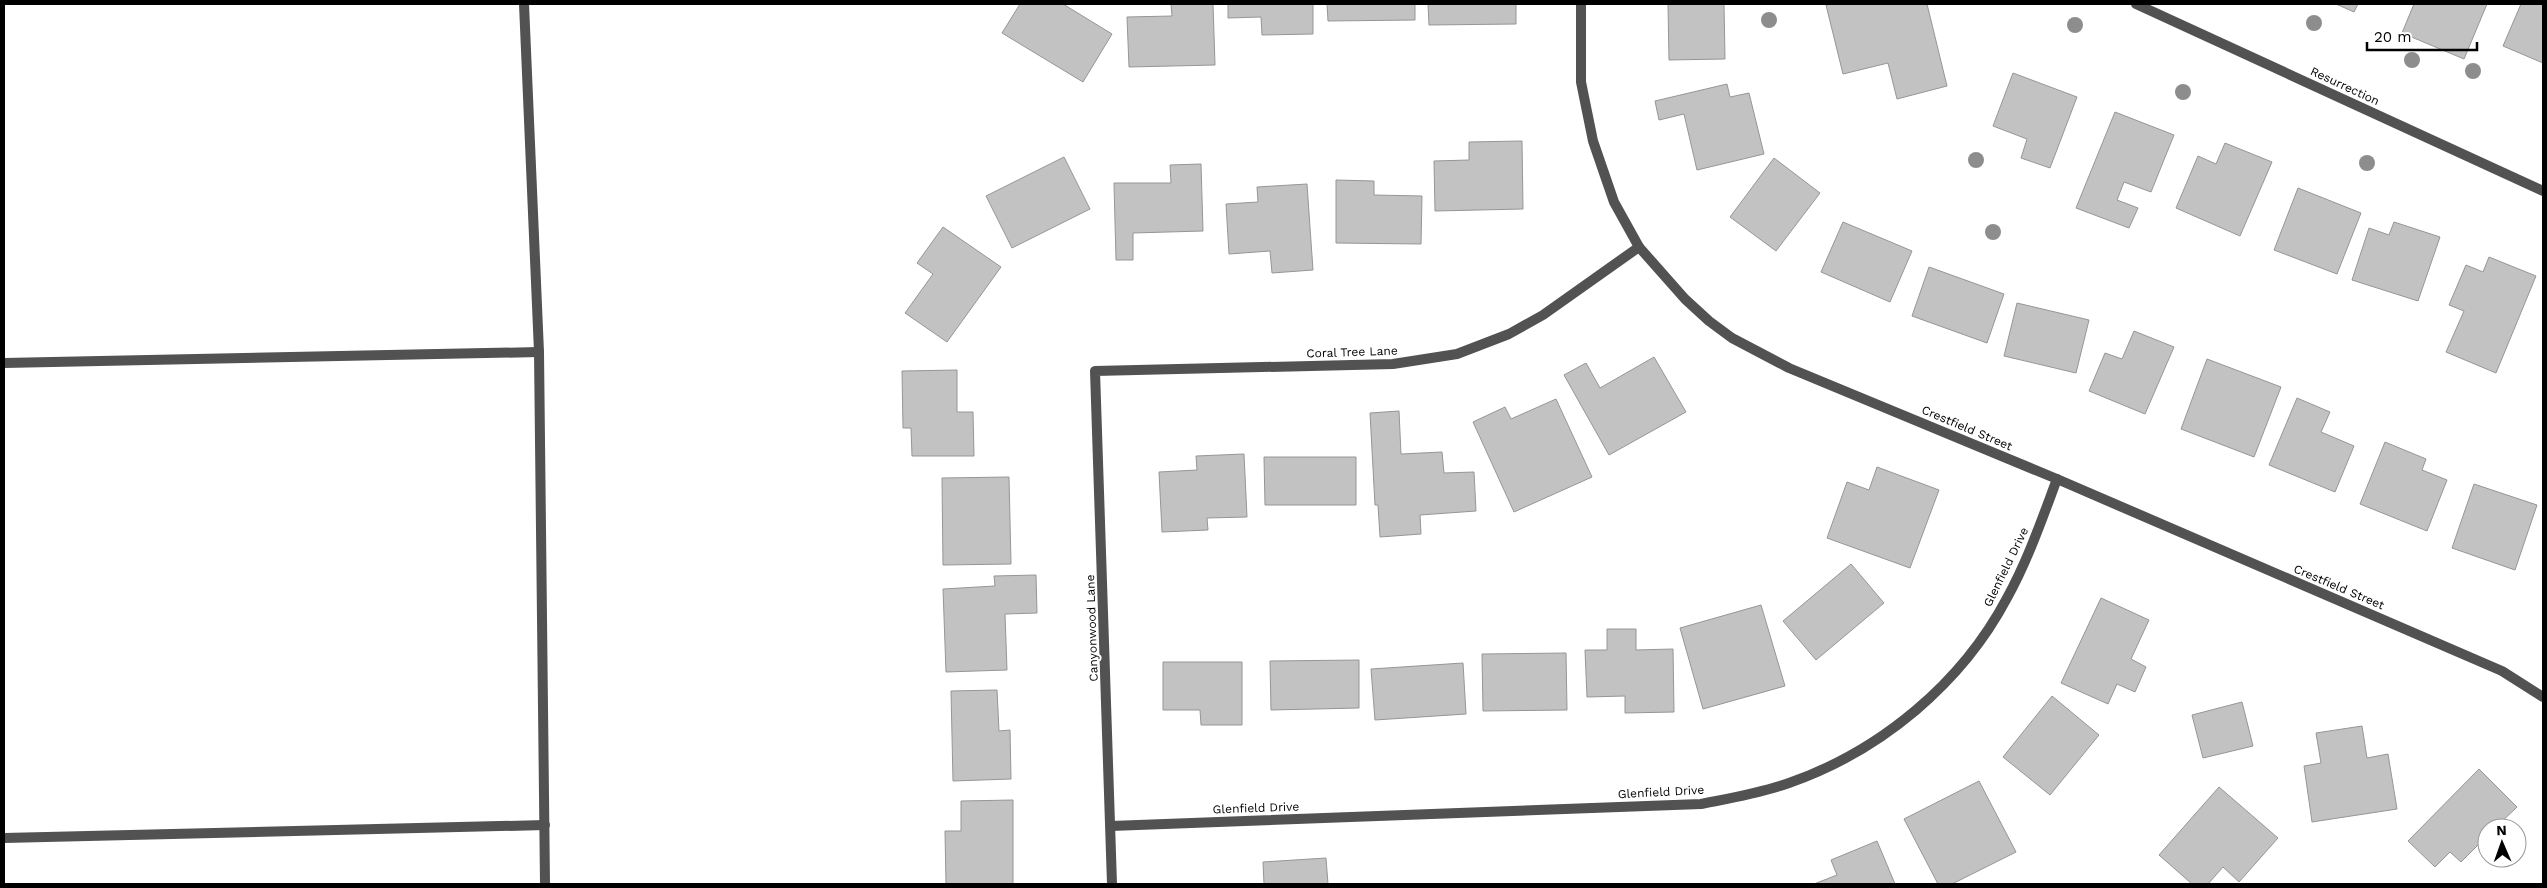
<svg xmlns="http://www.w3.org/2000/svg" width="2547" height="888" font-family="'Work Sans',sans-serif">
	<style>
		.building { fill: #c2c2c2; stroke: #969696 }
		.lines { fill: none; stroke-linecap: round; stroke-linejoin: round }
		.minor { stroke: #525252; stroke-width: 10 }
		.tree { fill: #8d8d8d }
		.labels { text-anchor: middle; stroke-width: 4; stroke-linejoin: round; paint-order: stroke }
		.street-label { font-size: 12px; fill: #000; stroke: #fff }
	</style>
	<rect width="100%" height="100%" fill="#fff"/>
	<g class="building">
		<path d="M1020,4H1063L1112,34L1083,82L1002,33Z"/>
		<path d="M1171,4H1213L1215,65L1129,67L1127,17L1172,16Z"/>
		<path d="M1228,4H1313V34L1262,35L1261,17L1228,18Z"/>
		<path d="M1327,4H1415V20L1328,21Z"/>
		<path d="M1428,4H1516V24L1429,25Z"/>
		<path d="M1668,4H1724L1725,59L1669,60Z"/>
		<path d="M1832,4H1927L1947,86L1897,99L1888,63L1843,74L1826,5Z"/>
		<path d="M2336,4H2358L2354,12Z"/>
		<path d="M2414,4H2487L2464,59L2402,33Z"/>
		<path d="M2521,4H2543V63L2503,46Z"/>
		<path d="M2013,73L2077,97L2050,168L2021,158L2027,139L1993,126Z"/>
		<path d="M1727,84L1730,97L1749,93L1764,154L1697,170L1684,114L1659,120L1655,101Z"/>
		<path d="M2115,112L2174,135L2151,192L2124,182L2117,200L2138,208L2129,228L2076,208Z"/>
		<path d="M1522,141L1523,209L1435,211L1434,161L1469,160V142Z"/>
		<path d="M2225,143L2272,162L2240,236L2176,208L2198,156L2216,164Z"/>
		<path d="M1064,157L1090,209L1012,248L986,196Z"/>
		<path d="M1774,158L1820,193L1776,251L1730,217Z"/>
		<path d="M1201,164L1203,231L1133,233V260H1116L1114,183H1171L1170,165Z"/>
		<path d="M1336,180L1374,181V195L1422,196L1421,244L1336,243Z"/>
		<path d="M1307,184L1313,270L1272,273L1270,251L1229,254L1226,204L1258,202L1257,187Z"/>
		<path d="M2298,188L2361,213L2337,274L2274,250Z"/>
		<path d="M1843,222L1912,251L1890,302L1821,272Z"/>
		<path d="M2394,222L2440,237L2418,301L2352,280L2369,228L2389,235Z"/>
		<path d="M943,227L1001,267L947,342L905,313L933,274L917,263Z"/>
		<path d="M2489,257L2536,276L2496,373L2446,352L2464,311L2449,305L2466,265L2483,272Z"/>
		<path d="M1929,267L2004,294L1987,343L1912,316Z"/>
		<path d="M2017,303L2089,320L2076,373L2004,356Z"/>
		<path d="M2134,331L2174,347L2145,414L2089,391L2105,353L2122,359Z"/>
		<path d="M1654,357L1686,412L1609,455L1564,375L1586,363L1600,388Z"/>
		<path d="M2207,359L2281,387L2254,457L2181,429Z"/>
		<path d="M957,370V412H973L974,456H912L911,428H903L902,371Z"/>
		<path d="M2297,398L2330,412L2321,432L2354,446L2335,492L2269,465Z"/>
		<path d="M1556,399L1592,477L1514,512L1473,422L1505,407L1511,419Z"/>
		<path d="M1399,411L1401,454L1442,452L1444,473L1474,472L1476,511L1420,515L1421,534L1380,537L1378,505H1375L1370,413Z"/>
		<path d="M2385,442L2426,459L2422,470L2447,480L2427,531L2360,504Z"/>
		<path d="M1244,454L1247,517L1207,518L1208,530L1162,532L1159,472L1197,470L1196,456Z"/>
		<path d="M1264,457H1356V505H1265Z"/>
		<path d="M1877,467L1939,490L1910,568L1827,538L1847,482L1869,490Z"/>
		<path d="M1009,477L1011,564L943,565L942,478Z"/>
		<path d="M2474,484L2537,505L2515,570L2452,548Z"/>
		<path d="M1851,564L1884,603L1816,660L1783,621Z"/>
		<path d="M1036,575L1037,613L1005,614L1007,670L946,672L943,589L995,586L994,576Z"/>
		<path d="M2101,598L2149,620L2131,659L2146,667L2135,692L2117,684L2108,704L2061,683Z"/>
		<path d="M1761,605L1785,686L1703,709L1680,628Z"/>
		<path d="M1607,629H1636V650L1673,649L1674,712L1625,713V696L1587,697L1585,650H1607Z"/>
		<path d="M1566,653L1567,710L1483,711L1482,654Z"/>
		<path d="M1359,660V708L1271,710L1270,661Z"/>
		<path d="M1163,662H1242V725H1201L1200,710H1163Z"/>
		<path d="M1463,663L1466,714L1375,720L1371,669Z"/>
		<path d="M997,690L999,731L1010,730L1011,779L953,781L951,691Z"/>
		<path d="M2052,696L2099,735L2050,795L2003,757Z"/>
		<path d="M2242,702L2253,746L2203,758L2192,715Z"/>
		<path d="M2362,726L2367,758L2388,754L2397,809L2312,822L2304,766L2321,763L2316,733Z"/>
		<path d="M2479,769L2517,807L2495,828H2487V836L2461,862L2450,852L2435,867L2408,841Z"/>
		<path d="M1979,781L2016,852L1952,884H1938L1904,819Z"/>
		<path d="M2219,787L2278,838L2239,882L2223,867L2208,884H2192L2159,855Z"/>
		<path d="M1013,800V884H946L945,831H961V801Z"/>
		<path d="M1877,841L1895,884H1814L1837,875L1831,860Z"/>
		<path d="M1326,858L1328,884H1264L1263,862Z"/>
	</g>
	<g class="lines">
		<g class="minor">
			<path d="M524,4L539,352L545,884"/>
			<path d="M1581,4V82L1593,141L1614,202L1639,247L1685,299L1709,321L1732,338L1789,368L2057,479L2502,671L2543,697"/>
			<path d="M2136,4L2543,191"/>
			<path d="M4,363L539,352"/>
			<path d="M1111,826L1701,804C1731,798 1761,793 1789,783C1881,751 1962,683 2007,598C2028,560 2042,519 2057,479"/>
			<path d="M4,838L545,825"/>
			<path d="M1112,884L1095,371L1393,364L1457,354L1509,334L1543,315L1639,247"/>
		</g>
	</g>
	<g class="tree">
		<circle cx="1769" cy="20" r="8"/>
		<circle cx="2314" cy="23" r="8"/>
		<circle cx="2075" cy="25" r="8"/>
		<circle cx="2412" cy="60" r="8"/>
		<circle cx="2473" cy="71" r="8"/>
		<circle cx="2183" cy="92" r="8"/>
		<circle cx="1976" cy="160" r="8"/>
		<circle cx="2367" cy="163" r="8"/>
		<circle cx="1993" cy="232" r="8"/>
	</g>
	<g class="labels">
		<g class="street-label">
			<text transform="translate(2345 86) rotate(25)" y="4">Resurrection</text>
			<text transform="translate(1352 352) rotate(-2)" y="4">Coral Tree Lane</text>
			<text transform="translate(1967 428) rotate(23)" y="4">Crestfield Street</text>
			<text transform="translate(2006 567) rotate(-64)" y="4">Glenfield Drive</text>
			<text transform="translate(2339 587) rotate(23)" y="4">Crestfield Street</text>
			<text transform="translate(1092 628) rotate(-92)" y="4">Canyonwood Lane</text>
			<text transform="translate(1661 792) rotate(-3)" y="4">Glenfield Drive</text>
			<text transform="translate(1256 808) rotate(-2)" y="4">Glenfield Drive</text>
		</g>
	</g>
	<rect width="2547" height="888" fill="none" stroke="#000000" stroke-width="10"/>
	<g transform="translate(2502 843) rotate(358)"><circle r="24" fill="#ffffff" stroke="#999999"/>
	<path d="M0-4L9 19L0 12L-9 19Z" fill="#000000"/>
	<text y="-8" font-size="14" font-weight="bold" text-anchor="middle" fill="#000000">N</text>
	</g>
	<path d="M2367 42v8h110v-8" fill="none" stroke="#000000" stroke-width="2.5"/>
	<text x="2374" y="42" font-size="15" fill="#000000" stroke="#ffffff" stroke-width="4" paint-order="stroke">20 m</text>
</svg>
